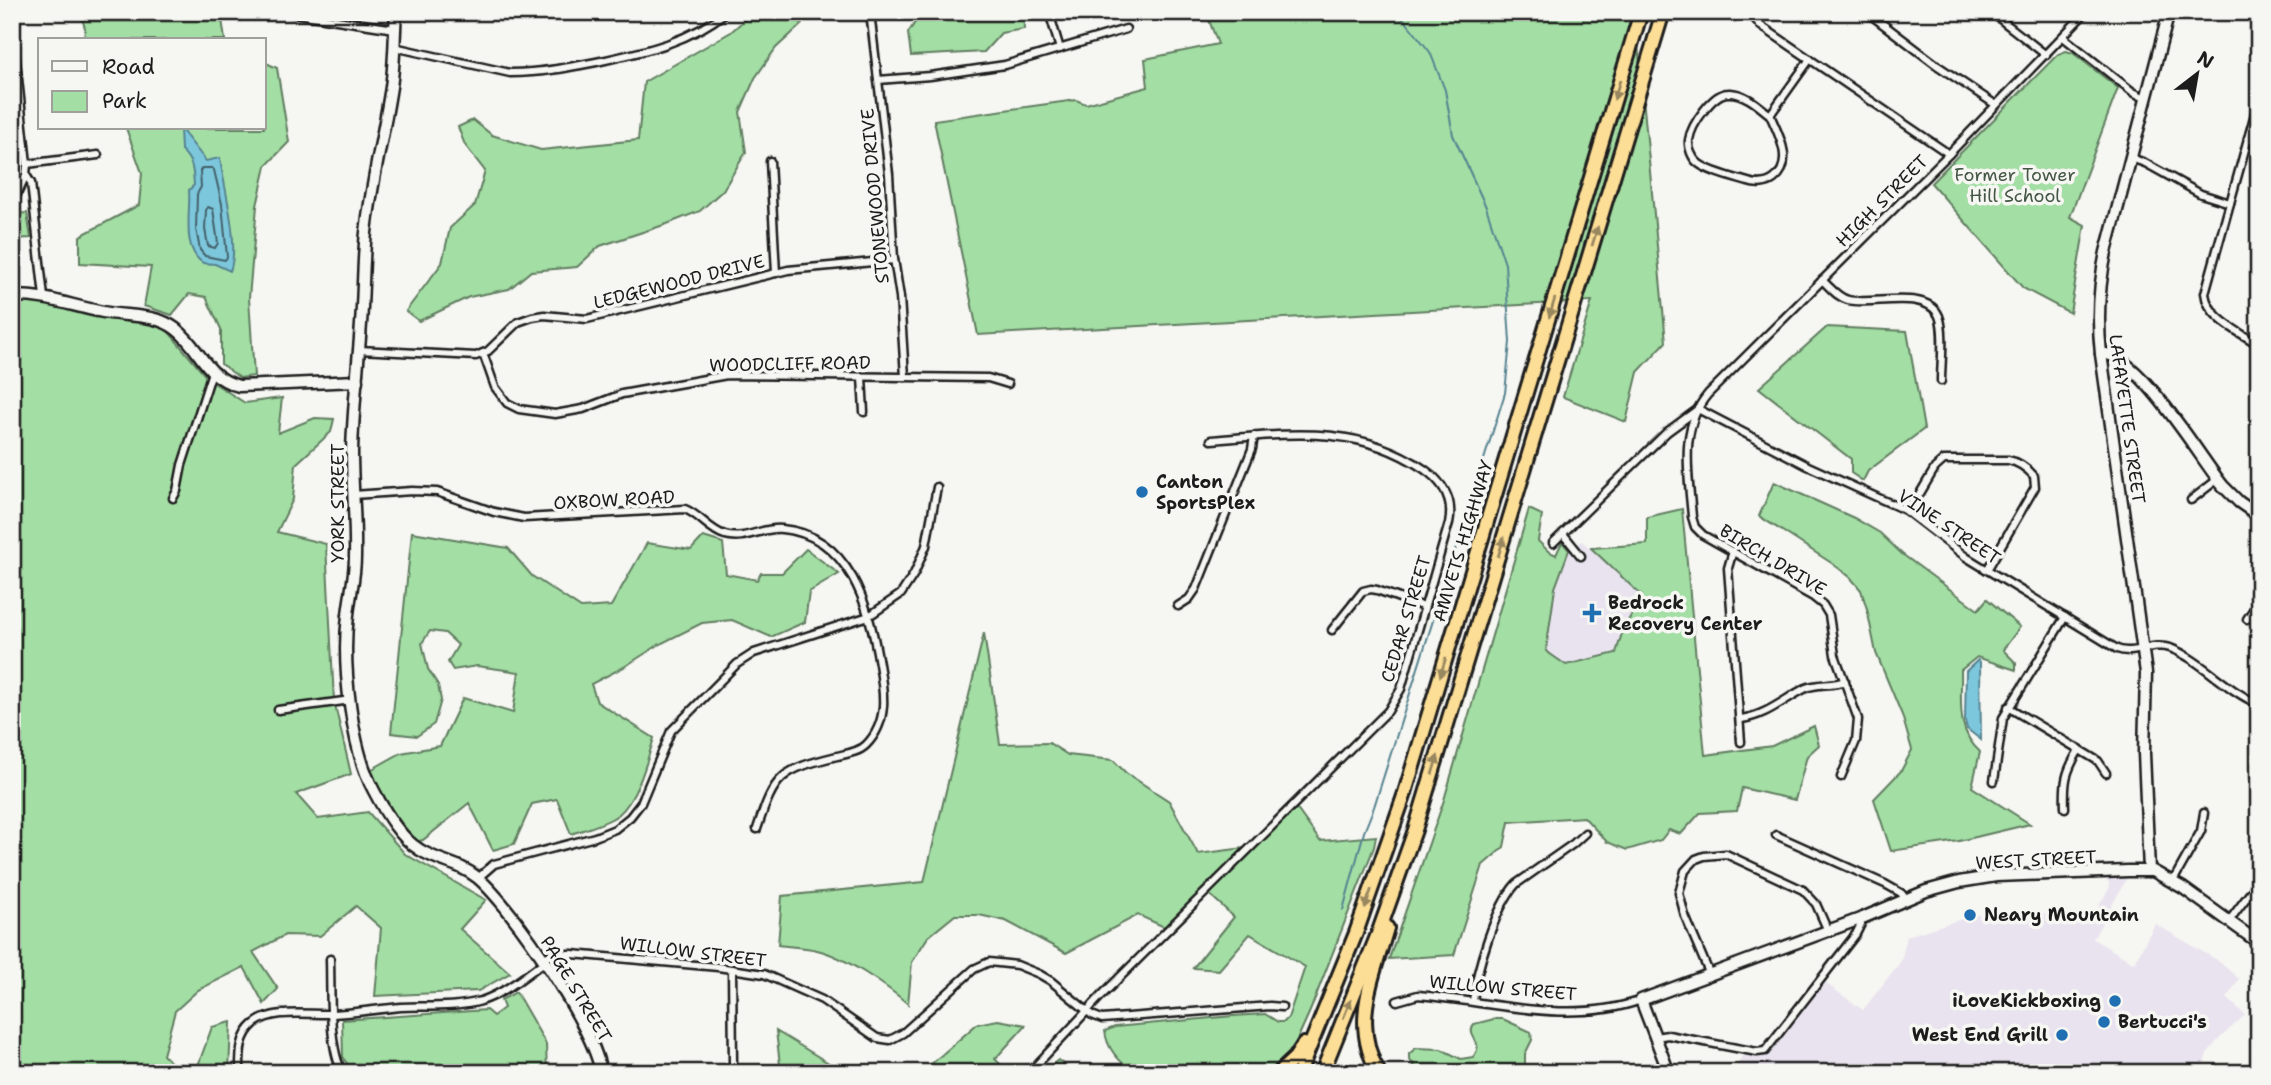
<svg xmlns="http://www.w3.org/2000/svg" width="2271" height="1085" font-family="'Shantell Sans',sans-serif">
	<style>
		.built { fill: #e9e3ef }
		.green { fill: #a3dea4; stroke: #607d60; stroke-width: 2 }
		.water { fill: #7dc7dd; stroke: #568390; stroke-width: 2 }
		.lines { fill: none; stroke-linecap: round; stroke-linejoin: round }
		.shore { stroke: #436069; stroke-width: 2 }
		.stream { stroke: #568390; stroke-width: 2 }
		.street-casing { stroke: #1c1c1c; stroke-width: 11 }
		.secondary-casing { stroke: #1c1c1c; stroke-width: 15 }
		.highway-casing { stroke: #1c1c1c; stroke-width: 18 }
		.street { stroke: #f6f6f2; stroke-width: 6 }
		.secondary { stroke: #f6f6f2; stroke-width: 10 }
		.highway { stroke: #fdde96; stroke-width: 12 }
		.oneway { fill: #98875f }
		.poi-dot { fill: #1f6fb2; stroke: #f6f6f2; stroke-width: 2.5 }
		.labels { text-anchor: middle; stroke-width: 7; stroke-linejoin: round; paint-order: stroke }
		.park-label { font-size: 18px; fill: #445645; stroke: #f6f6f2 }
		.street-label { font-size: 18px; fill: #1c1c1c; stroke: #f6f6f2 }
		.poi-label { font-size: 18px; font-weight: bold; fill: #1c1c1c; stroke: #f6f6f2; text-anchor: start }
	</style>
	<rect width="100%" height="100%" fill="#f6f6f2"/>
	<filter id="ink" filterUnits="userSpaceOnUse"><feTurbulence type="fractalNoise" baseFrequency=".0143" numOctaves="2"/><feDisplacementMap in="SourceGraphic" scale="14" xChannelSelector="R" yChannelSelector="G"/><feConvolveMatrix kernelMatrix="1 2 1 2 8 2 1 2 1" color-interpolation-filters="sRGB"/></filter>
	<g filter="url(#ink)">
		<g class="built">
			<path d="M1582,541L1642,597L1623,630L1616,653L1566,665L1546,651L1555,588L1569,550Z"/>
			<path d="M2127,878L2093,939L2134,963L2155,924L2217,960L2239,979L2227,998L2245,1015L2218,1040L2207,1054L2201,1072L1735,1073L1742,1055L1758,1058L1771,1051L1825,983L1863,1010L1901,961L1907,936L1975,915L2095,913L2110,887L2108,881L2103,879Z"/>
		</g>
		<g class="green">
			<path d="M80,12H221L225,40H84L85,28Z"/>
			<path d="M753,12H796L802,24L776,48L755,78L740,112L746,152L723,190L700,211L667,224L600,246L577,267L531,271L509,289L469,297L419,321L406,311L442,263L450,228L475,205L485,171L465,145L458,127L473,120L492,135L541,150L638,140L644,82L731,32Z"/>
			<path d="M922,12H1023L1024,29L1001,33L984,52L911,56L908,33Z"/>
			<path d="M1203,12H1635L1666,342L1638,372L1626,422L1563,397L1592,301L978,335L934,120L1076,100L1086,104L1148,87L1145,59L1218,44L1207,15Z"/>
			<path d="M2066,51L2073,53L2118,88L2070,217L2085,225L2070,313L2023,288L1931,183L2058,54Z"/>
			<path d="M264,62L277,68L289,142L266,166L257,206L249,298L254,376L240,378L221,364V329L206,297L189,294L172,315L144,306L151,267L80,263V236L139,205L142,173L126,128H264Z"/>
			<path d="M27,213L31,238L12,239V214Z"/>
			<path d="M26,299L111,311L169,327L168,331L208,379L245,403L282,398L278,433L315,418L334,419L331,432L296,464L293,499L277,532L326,544L334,701L351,774L296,794L318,819L368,812L405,854L486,900L460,929L510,973L478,991L375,996L381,928L356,906L320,936L285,935L253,952L278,989L264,1004L244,967L198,990L175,1011L163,1055L181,1072L196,1071L212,1027L231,1022L229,1073H12V305Z"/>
			<path d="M1827,327L1907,331L1924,429L1868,471L1863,481L1851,473V459L1759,388Z"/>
			<path d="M1774,482L1854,518L1880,533L1902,554L1978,610L1987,599L2020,627L2003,650L2016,663V670L1977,657L1961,670C1962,701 1955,729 1980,752L1972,787L2030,824L1959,841L1891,851L1874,799L1901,771L1912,750L1902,715L1876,653L1867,609L1861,590L1850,577L1833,564L1759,516Z"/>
			<path d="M1529,509L1542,515L1538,541L1548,551L1556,555L1562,542L1569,550L1555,588L1546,651L1566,665L1616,653L1623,630L1642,596L1591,548L1647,544V517L1682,509L1705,755L1772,746L1814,726L1819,745L1807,756L1795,800L1742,788L1737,811L1700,813L1681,834L1669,830L1661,840L1627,850L1607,842L1584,817L1509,822L1504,847L1483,865L1454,955L1389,959L1444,800Z"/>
			<path d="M412,532L508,548L532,576L581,608L611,606L647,543L691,550L703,537L723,543L726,574L757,580L761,573H782L806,549L839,574L809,592L805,622L771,637L732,620L702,623L660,644L624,667L591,684L597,702L654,738C647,761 637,800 618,815C605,824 586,829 571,834L557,799L532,804L514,844L493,850L469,803L423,840L411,843L365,773L401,753L440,746L463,698L513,713L519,672L477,666L453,670L448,662L458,645L445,633L430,631L422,643L428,669L438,685L441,700L434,724L417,736L391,733Z"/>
			<path d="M984,633L1000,744L1049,743L1068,755L1113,760L1126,773L1169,801L1198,854L1252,847L1294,805L1320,841L1376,836L1374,847L1310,1011L1293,1049L1268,1073H1136C1120,1063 1107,1050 1105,1031L1115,1027L1233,1016L1265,1014L1278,1022H1284L1288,1018L1305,967L1250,934L1219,970L1193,968L1234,917L1207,892L1169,929L1138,915L1066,953L1006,921L979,915H955L928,937L912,962L908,1004C887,986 844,956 817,950C805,947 791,947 778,945L782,896L924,882Z"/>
			<path d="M516,992L546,1044L547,1073H354L343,1058L342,1020L486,1010L493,1016L504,1008L501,1000Z"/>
			<path d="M1494,1019H1503L1531,1032L1532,1040L1525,1054V1073H1420L1409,1059V1054L1416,1048L1441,1049L1461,1059L1473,1057C1486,1041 1465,1038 1474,1024Z"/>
			<path d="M998,1020L1026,1025L995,1059L1009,1073H906L929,1066L977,1024Z"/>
			<path d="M776,1031L845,1073H781Z"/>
			<path d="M1058,1060L1074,1073H1042Z"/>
		</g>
		<g class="water">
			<path d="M180,128L206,161L220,158C224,188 240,244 230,271L215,264L203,263C181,249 191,211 189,190L194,185C193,169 193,161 181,150Z"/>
			<path d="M1978,660L1980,662L1981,740L1967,729L1965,721L1966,671Z"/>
		</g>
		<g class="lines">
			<g class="shore">
				<path d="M202,168H212L214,170L222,204L227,257L225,260L205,256L200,250L196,229L197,194L201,187L200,171Z"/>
				<path d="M208,207L213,209L218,243L215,248L208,246L205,229L206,210Z"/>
			</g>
			<path class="stream" d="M1343,910L1364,832L1374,807L1505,393L1510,342L1505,264L1486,207L1453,135L1445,90L1430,52L1403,18L1385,12"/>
			<g class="street-casing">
				<g id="street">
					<path d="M285,12L395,29"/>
					<path d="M870,12L889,174L894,259L900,297L905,377"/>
					<path d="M1049,12L1060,49"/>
					<path d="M1749,12L1761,26L1949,154"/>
					<path d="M1867,12L1938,66L1996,105"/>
					<path d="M1991,12L2046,55"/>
					<path d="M12,22L27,164L26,175L12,205"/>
					<path d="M2063,37L2133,92L2147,99"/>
					<path d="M394,47L510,73C541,73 571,67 601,61C647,51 689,42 726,12"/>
					<path d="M878,80L930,76L1005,65L1126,29"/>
					<path d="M2259,99L2205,293C2207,318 2240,332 2259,345"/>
					<path d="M1770,115C1759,106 1744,92 1728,93C1713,93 1691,125 1689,140C1688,148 1692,158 1698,163C1709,172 1735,178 1748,182C1757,185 1767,184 1774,179C1795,163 1778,133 1770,115L1810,59"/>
					<path d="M2248,138L2259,142"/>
					<path d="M2131,158L2145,163L2201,194L2230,203"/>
					<path d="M770,161L776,273"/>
					<path d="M27,164L98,155"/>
					<path d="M26,175L31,183L44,297"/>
					<path d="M1822,280C1830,287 1837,297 1848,300C1872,306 1927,288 1939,316C1945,331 1941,364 1941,381"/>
					<path d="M359,350L476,356L488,351L518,322L532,317L544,315L587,319L788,270L894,260"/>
					<path d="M483,353L495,387L507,403L519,409L555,414L583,409L622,394L727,375L988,378L1008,384"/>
					<path d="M862,377L864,412"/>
					<path d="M1698,409L1808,466L1905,510L1966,557L2117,649C2134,656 2152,642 2170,648C2200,659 2228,692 2259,704"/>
					<path d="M353,495L412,491L437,492L494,512L524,518L685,509C700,515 710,531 725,535C745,541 762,527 782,529C850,535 870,608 879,664C884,692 889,722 866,745C859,752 846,754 837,756C781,770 775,774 757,829"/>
					<path d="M173,498L177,491L182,465L212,372"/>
					<path d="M2191,500L2218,479"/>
					<path d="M1909,512L1935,468L1944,460H2008C2019,462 2027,468 2034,476L2035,487L1987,570"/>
					<path d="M1564,535L1581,556"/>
					<path d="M1553,543L1667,432L1697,410"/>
					<path d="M1733,551L1728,568L1741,742"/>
					<path d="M1178,606L1189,599L1196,589L1252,449L1254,436"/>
					<path d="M2247,619L2259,601"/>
					<path d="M1332,630L1363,591L1371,589L1377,590L1424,607"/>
					<path d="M2008,707L2098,761L2106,773"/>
					<path d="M278,710L351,700"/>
					<path d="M1741,719C1766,716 1784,699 1806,688C1818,683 1832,686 1845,681"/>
					<path d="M1841,777L1856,741L1858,719L1835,655L1829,615L1823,605L1813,597L1703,535L1695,527L1692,517C1689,476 1678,429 1708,394L1949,154L2086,12"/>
					<path d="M1994,781L2003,718L2065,617"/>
					<path d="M2065,808C2064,782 2065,773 2079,750"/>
					<path d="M1776,835L1885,884L1901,893L1906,899"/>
					<path d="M478,878L494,864L595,837L615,829L630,817L641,803L671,731L737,664L754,653L869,616L901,594L914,574L926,546L937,487"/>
					<path d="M2173,881L2201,831L2204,813"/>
					<path d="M2229,921L2259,881"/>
					<path d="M330,959C331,988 328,1049 343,1073"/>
					<path d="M542,959L552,954H572L718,967L764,974L822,1000L877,1038L890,1040L903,1033L974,969L989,962L1017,965L1039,974L1051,981L1092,1015L1102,1019L1270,1006L1282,1007"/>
					<path d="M732,969L733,1063"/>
					<path d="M1710,975L1685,916L1679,893L1685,871L1696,859L1704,856L1726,854L1803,890L1816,904L1828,931"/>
					<path d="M1397,1001L1418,995C1490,1001 1569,1026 1641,1000"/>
					<path d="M1473,1001C1476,971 1495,907 1516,884L1573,844L1585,833"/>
					<path d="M1655,1037L1668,1035L1757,1052L1765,1051L1856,934L1861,924L1860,919"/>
					<path d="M240,1073C240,1054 239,1037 254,1024C274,1008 309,1015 332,1014C355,1013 378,1009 401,1007C427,1006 456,1008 481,1001C503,994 525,976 544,962"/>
					<path d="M1029,1073L1101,996L1388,711L1401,689L1449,523C1454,500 1443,482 1424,469C1356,423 1288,434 1211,440"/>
				</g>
			</g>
			<g class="secondary-casing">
				<g id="secondary">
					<path d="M396,12C394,39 395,66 390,93C382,143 369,193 365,243C363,270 363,297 361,324C358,367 353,410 352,452C352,487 356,522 355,557C355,577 350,595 348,615C342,663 351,749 374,791C385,812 400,838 420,850C439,862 460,863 478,878C513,908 595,1028 601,1073"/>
					<path d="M12,296C46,295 71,306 103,312C128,317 155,313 176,329C201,348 204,377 239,386L357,381"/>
					<path d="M2101,354C2135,349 2201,459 2223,486L2239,502L2259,516"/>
					<path d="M2149,871L2144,753L2146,673L2101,354C2097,319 2099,285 2106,252L2169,12"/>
					<path d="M1669,1073L1641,1000L1860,919L1926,891L1959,882L1996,876L2128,871H2153L2183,888L2259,943"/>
					<path d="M2256,1073L2259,1072"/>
				</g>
			</g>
			<g class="highway-casing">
				<g id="highway">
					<path d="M1279,1073L1295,1058L1304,1044"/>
					<path d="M1299,1073L1356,933L1404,796L1641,12"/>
					<path d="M1322,1073L1378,934L1415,830L1663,12"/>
					<path d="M1379,1073C1350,1024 1373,978 1387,928"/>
				</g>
			</g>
			<use href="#street" class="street"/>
			<use href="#secondary" class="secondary"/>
			<use href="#highway" class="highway"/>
		</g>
		<defs><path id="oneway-solid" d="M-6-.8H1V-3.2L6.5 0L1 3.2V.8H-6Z" transform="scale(1.75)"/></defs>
		<g class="oneway">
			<use href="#oneway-solid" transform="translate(1617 90) rotate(107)"/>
			<use href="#oneway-solid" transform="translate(1595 236) rotate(-73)"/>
			<use href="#oneway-solid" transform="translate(1552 308) rotate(107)"/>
			<use href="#oneway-solid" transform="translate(1501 547) rotate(-73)"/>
			<use href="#oneway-solid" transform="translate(1443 667) rotate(107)"/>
			<use href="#oneway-solid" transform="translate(1435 765) rotate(-73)"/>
			<use href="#oneway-solid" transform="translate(1368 899) rotate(110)"/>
			<use href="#oneway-solid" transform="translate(1347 1009) rotate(-68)"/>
		</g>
	</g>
	<g class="poi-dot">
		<circle cx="1142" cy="492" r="7"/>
		<path d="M1588.5 602.5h7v7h7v7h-7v7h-7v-7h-7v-7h7z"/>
		<circle cx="1970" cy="915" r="7"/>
		<circle cx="2115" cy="1001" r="7"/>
		<circle cx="2104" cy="1022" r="7"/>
		<circle cx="2062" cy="1035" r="7"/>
	</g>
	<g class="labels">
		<g class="park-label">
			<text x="2015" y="181">Former Tower<tspan x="2015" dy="21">Hill School</tspan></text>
		</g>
		<g class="street-label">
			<text transform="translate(875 196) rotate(-95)" y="6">STONEWOOD DRIVE</text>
			<text transform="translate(1882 201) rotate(-45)" y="6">HIGH STREET</text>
			<text transform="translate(679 282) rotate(-14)" y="6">LEDGEWOOD DRIVE</text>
			<text transform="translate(790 364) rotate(-1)" y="6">WOODCLIFF ROAD</text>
			<text transform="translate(2127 419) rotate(82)" y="6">LAFAYETTE STREET</text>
			<text transform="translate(614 500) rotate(-3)" y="6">OXBOW ROAD</text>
			<text transform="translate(338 503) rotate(-90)" y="6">YORK STREET</text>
			<text transform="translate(1949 527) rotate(34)" y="6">VINE STREET</text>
			<text transform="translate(1463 541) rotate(-73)" y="6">AMVETS HIGHWAY</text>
			<text transform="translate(1773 560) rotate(31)" y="6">BIRCH DRIVE</text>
			<text transform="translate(1406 619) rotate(-73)" y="6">CEDAR STREET</text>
			<text transform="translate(2036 860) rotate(-3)" y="6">WEST STREET</text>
			<text transform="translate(693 952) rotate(7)" y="6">WILLOW STREET</text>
			<text transform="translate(1503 988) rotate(5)" y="6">WILLOW STREET</text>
			<text transform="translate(576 989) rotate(59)" y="6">PAGE STREET</text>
		</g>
		<g class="poi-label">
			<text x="1156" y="488">Canton<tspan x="1156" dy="21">SportsPlex</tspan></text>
			<text x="1608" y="609">Bedrock<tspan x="1608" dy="21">Recovery Center</tspan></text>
			<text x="1984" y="921">Neary Mountain</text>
			<text x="2101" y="1007" text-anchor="end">iLoveKickboxing</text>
			<text x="2118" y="1028">Bertucci's</text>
			<text x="2048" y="1041" text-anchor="end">West End Grill</text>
		</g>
	</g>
	<rect width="2271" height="1085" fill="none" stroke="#f6f6f2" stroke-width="42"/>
	<rect x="21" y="21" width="2229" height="1043" fill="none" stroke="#1c1c1c" stroke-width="2.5" filter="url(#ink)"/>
	<rect x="38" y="38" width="228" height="91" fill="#f6f6f2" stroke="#9f9f9c" stroke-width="2"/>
	<rect x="52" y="61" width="35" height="10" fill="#f6f6f2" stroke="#9f9f9c" stroke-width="2"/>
	<text x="102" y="74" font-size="21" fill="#1c1c1c">Road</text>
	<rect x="52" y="91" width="35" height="21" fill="#a3dea4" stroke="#9f9f9c" stroke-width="2"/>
	<text x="102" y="108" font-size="21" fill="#1c1c1c">Park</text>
	<g transform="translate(2197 74) rotate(31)" stroke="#f6f6f2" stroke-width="5" paint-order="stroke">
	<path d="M0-5L12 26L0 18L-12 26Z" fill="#1c1c1c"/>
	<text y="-10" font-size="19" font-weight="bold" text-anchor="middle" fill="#1c1c1c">N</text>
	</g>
</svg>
